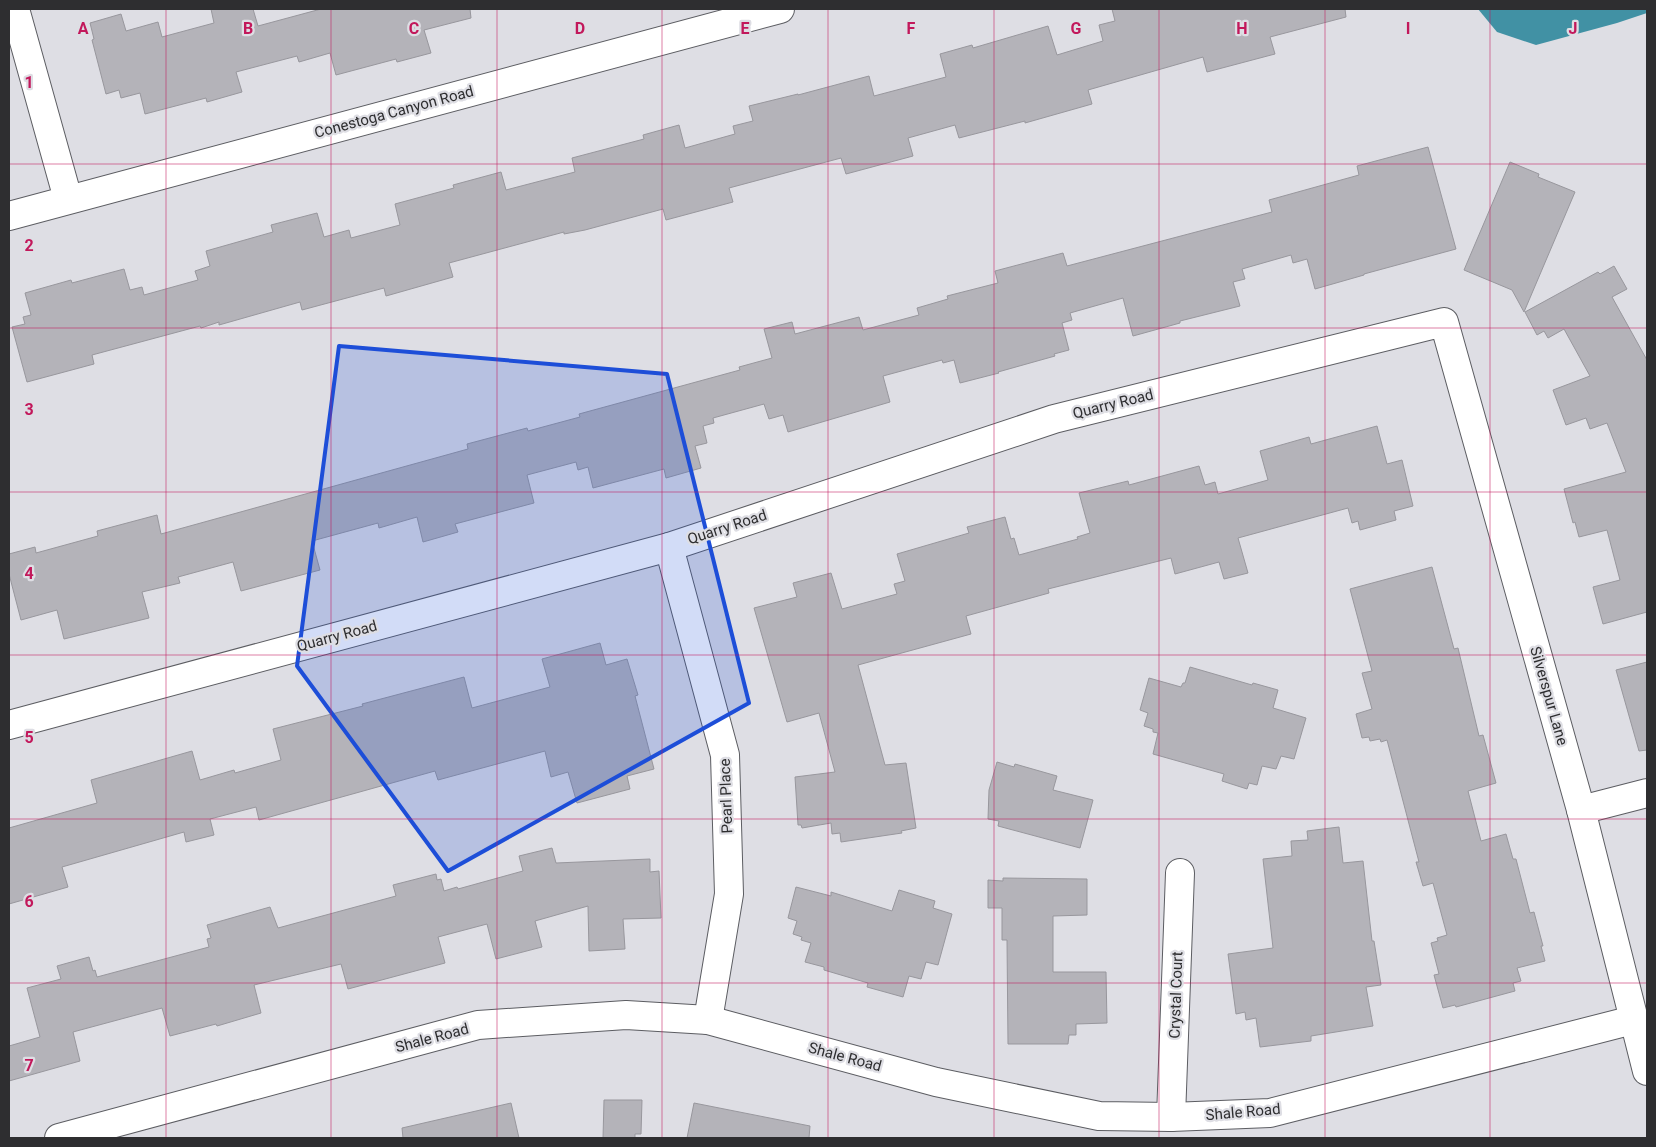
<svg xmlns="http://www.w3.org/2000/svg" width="1656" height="1147" font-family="Roboto,sans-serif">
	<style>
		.water { fill: #4191a4 }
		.building { fill: #b4b3b9; stroke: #98979d }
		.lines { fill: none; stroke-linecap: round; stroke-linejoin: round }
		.minor-casing { stroke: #5c5d62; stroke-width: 30 }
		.minor { stroke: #fff; stroke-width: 28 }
		.marked { fill: #1d4ed8; fill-opacity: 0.2; stroke: #1d4ed8; stroke-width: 4; stroke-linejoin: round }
		.grid { fill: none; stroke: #c2185b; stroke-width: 1; stroke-opacity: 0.55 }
		.labels { text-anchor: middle; stroke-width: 4.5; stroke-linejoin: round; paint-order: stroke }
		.street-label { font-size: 15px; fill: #2e2e30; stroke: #dedee4 }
		.grid-label { font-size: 16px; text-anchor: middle; font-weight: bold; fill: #c2185b; stroke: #dedee4; stroke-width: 4.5; stroke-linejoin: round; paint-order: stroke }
	</style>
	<rect width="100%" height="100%" fill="#dedee4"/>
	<path class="water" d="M1478,9H1647V13L1617,23L1536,45L1497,32Z"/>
	<g class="building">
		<path d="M211,9H253L258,26L321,9H470L471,18L424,30L431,53L397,62L396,59L336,75L330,53L299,62L297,56L236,72L242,92L207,102L206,98L145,114L140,93L121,98L119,90L106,94L92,40L94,39L90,23L121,14L126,31L158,22L162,37L214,23Z"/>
		<path d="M1112,9H1345L1346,17L1270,37L1275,54L1207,72L1203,57L1088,90L1092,104L1025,123V121L959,138L955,125L908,138L913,156L846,174L841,158L729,188L733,202L666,220L663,209L585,230L564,234V232L449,263L453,277L386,296L384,288L302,310L300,302L219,325V322L201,328L200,326L92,355L94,364L27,382L12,327L25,324L23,317L31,315L25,293L71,280L72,283L124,269L130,290L142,287L144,295L198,280L195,271L210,266L206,251L273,232L271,225L317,213L324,237L349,230L351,238L400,225L395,204L454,188L453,185L501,172L506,190L525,185L575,172L572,158L644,139L643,135L679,125L685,148L735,134L733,126L753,121L749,106L798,94V95L869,76L874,96L946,77L940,54L972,45L973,48L1048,26L1057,55L1103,41L1099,25L1115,21Z"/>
		<path d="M1428,147L1456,249L1364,274V275L1315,289L1307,259L1293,263L1291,255L1242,269L1245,279L1233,282L1240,306L1180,321V323L1133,336L1123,298L1070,313L1072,320L1062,323L1069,350L1054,354L1055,356L998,372L999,373L960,383L954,360L943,363L942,360L883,376L890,402L788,432L783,415L769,419L764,404L713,418L714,423L703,426L707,443L695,446L701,468L666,478L664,469L593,488L588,467L578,470L576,462L527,475L534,503L455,524L458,532L423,542L417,517L379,528L378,523L312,541L320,570L241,591L233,562L178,577L180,583L142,592L149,618L64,639L57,610L21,620L9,574V554L35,547L36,553L98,536L97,531L157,515L161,534L468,449L467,444L527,428L528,431L580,417L579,414L740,370L739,367L772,358L764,329L792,322L795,334L859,317L863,330L919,315L917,308L948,299L947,296L998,283L995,271L1063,253L1067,266L1272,212L1269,200L1359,175L1357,166Z"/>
		<path d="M1510,162L1539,174L1538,177L1575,192L1524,312L1512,290L1464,270Z"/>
		<path d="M1614,266L1627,289L1612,297L1647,360V612L1603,624L1593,587L1620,580L1607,530L1579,537L1575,522L1573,523L1564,489L1626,472L1607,423L1590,429L1586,418L1566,425L1553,390L1590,376L1564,329L1548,338L1544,331L1537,335L1525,312L1598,272L1600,274Z"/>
		<path d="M1377,426L1387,464L1402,460L1413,506L1394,511L1396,520L1360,530L1358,521L1352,523L1348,508L1238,538L1248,573L1224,579L1219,562L1175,574L1171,558L1048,589L1049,593L966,616L971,634L858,665L885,765L906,763L916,828L901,831L902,833L841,842L840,833L832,834L831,823L802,828L801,825H798L795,777L835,772L819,713L787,722L754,608L797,597L793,583L831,573L842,609L897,594L894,584L905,581L897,554L969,533L967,527L1005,517L1011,539L1014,538L1019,555L1078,539L1077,537L1090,533L1079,493L1128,481L1129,485L1199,466L1205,485L1215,482L1218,494L1268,480L1260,451L1309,437L1311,444Z"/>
		<path d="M1432,567L1454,649L1458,648L1479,736L1483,735L1496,783L1468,791L1481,841L1506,834L1513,859H1516L1530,913L1534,912L1543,946H1541L1545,961L1517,968L1521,981L1513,983L1515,991L1456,1007L1455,1005L1443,1008L1434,975L1439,974L1431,943L1438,941L1437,938L1447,935L1433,883L1423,886L1416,862H1419L1387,740L1381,742L1380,739L1370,741L1369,737L1362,738L1356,714L1372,709L1362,673L1372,671L1350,589Z"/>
		<path d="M600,643L606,665L627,659L638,695L635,696L654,769L627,776L630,789L577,803L568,772L551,777L545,751L438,780L435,771L259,820L256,807L210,819L214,835L186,842L184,832L62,867L68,887L9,904V828L97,803L91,780L192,751L200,780L234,770L235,773L281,760L273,729L363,706L362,704L464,677L472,708L550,687L542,659Z"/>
		<path d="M1647,662V750L1639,751L1616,670Z"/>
		<path d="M1190,667L1252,685L1253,683L1278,690L1273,708L1306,718L1294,759L1281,756L1276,769L1262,766L1257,785L1249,783L1247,789L1222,781L1224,774L1153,754L1158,733L1153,732V729L1144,726L1148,713L1140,710L1149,678L1181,687L1183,683H1185Z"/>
		<path d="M997,762L1014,767L1015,764L1057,776L1053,790L1093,800L1080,848L998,826L999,821L988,819L989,790Z"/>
		<path d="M1339,827L1343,863L1363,861L1372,941H1374L1381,985L1366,987L1373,1026L1311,1036V1041L1260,1047L1256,1018L1246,1020L1245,1012L1236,1014L1228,954L1273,948L1263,859L1292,856L1291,841L1308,840L1307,831Z"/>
		<path d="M552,848L556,863L650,859V872L659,871L661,918L623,919L625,949L589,951L588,906L535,921L542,947L496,959L487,924L438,937L445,963L348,989L341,964L254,985L261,1013L217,1026L216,1024L170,1036L162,1008L73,1032L80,1061L9,1081V1046L40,1037L27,988L61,979L57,966L89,957L93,971L95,970L97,977L209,947L207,939L211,938L207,925L270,907L278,928L396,896L393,885L436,874L437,880L441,879L444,891L457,887L458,889L523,871L519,856Z"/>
		<path d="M1003,878L1087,879V915L1053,916V972H1106L1107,1023L1076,1024V1035H1069L1068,1044H1008L1007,940H1002V908H988V880L1003,881Z"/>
		<path d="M796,887L831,896V892L892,911L899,890L935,901L933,908L952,914L938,965L926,962L921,979L909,976L903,997L867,987L868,983L824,970V967L805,962L811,943L801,940L802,937L793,934L797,921L788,918Z"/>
		<path d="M604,1100H642L641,1134H635V1138H603Z"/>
		<path d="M511,1103L519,1138H403L402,1128Z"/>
		<path d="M694,1103L810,1126L809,1138H687Z"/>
	</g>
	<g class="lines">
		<g class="minor-casing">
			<g id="minor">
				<path d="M15,9L68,199"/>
				<path d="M9,216L780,9"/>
				<path d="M669,547L725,755L729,894L708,1020"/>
				<path d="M9,725L669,547L1054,419L1444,322L1581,810L1647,1071"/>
				<path d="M1581,810L1647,793"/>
				<path d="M1171,1117L1180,873"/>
				<path d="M59,1138L478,1025L626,1015L708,1020L936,1082L1099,1116L1171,1117L1270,1113L1633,1020"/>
			</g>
		</g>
		<use href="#minor" class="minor"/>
	</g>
	<path class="marked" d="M339,346L667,374L749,703L448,871L297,666Z"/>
	<path class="grid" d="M166,9V1138M331,9V1138M497,9V1138M662,9V1138M828,9V1138M994,9V1138M1159,9V1138M1325,9V1138M1490,9V1138M9,164H1647M9,328H1647M9,492H1647M9,655H1647M9,819H1647M9,983H1647"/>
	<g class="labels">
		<g class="street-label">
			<text transform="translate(394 112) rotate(-15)" y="5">Conestoga Canyon Road</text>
			<text transform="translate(1113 404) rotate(-14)" y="5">Quarry Road</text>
			<text transform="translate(727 527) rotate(-18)" y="5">Quarry Road</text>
			<text transform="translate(337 636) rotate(-15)" y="5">Quarry Road</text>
			<text transform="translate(1549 696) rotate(74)" y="5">Silverspur Lane</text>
			<text transform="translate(726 796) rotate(-92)" y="5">Pearl Place</text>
			<text transform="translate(1176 995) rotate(-88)" y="5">Crystal Court</text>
			<text transform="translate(432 1038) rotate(-15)" y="5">Shale Road</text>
			<text transform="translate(845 1057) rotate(15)" y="5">Shale Road</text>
			<text transform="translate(1243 1112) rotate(-5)" y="5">Shale Road</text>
		</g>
	</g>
	<g class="grid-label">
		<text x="83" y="34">A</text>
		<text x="248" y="34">B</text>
		<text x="414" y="34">C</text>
		<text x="580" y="34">D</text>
		<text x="745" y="34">E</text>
		<text x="911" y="34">F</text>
		<text x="1076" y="34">G</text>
		<text x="1242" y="34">H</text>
		<text x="1408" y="34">I</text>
		<text x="1573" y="34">J</text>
		<text x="29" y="88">1</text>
		<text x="29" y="251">2</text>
		<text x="29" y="415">3</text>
		<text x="29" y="579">4</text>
		<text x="29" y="743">5</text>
		<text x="29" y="907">6</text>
		<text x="29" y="1071">7</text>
	</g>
	<rect width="1656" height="1147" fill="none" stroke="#2e2e30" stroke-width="20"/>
</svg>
